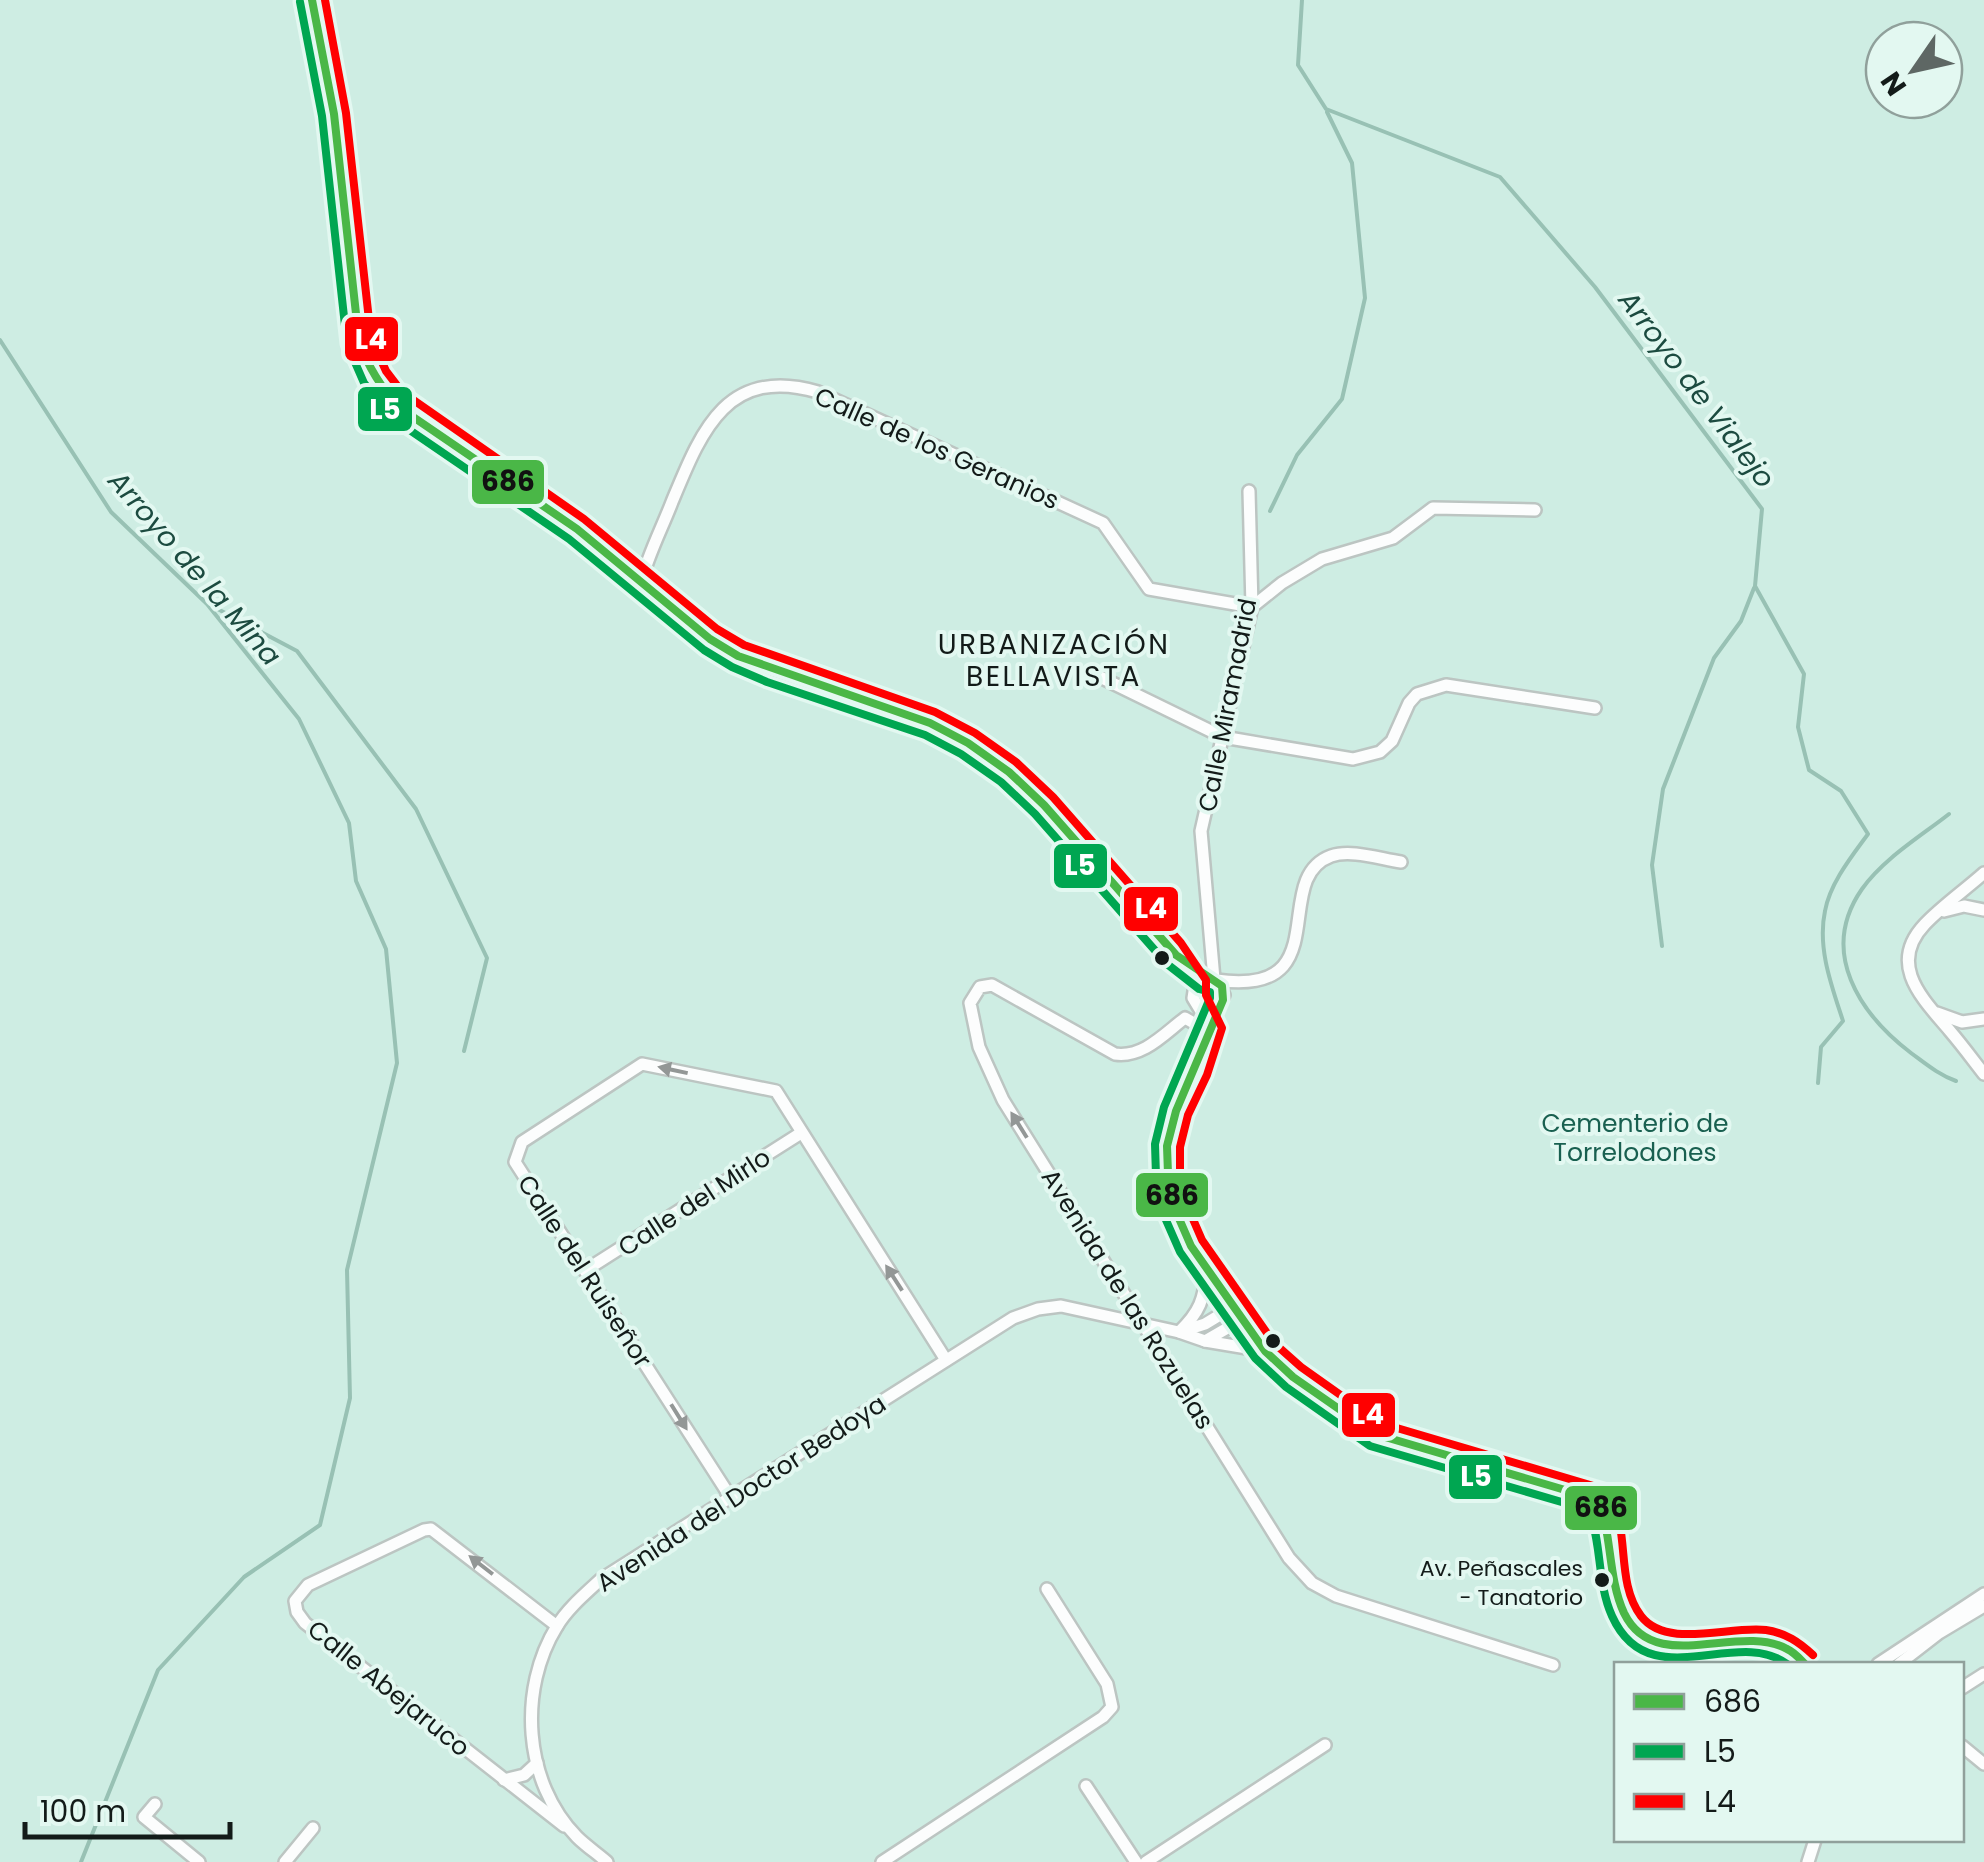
<svg xmlns="http://www.w3.org/2000/svg" width="1984" height="1862" font-family="Poppins,sans-serif">
	<style>
		.green { fill: #ceede3; fill-rule: evenodd }
		.lines { fill: none; stroke-linecap: round; stroke-linejoin: round }
		.stream { stroke: #98c1b4; stroke-width: 4 }
		.street-casing { stroke: #bcc5c2; stroke-width: 16 }
		.street { stroke: #fcfdfd; stroke-width: 11 }
		.bus-1-casing { stroke: #e3f8f1; stroke-width: 15 }
		.bus-2-casing { stroke: #e3f8f1; stroke-width: 15 }
		.bus-3-casing { stroke: #e3f8f1; stroke-width: 15 }
		.bus-1 { stroke: #4ab747; stroke-width: 8 }
		.bus-2 { stroke: #00a651; stroke-width: 8 }
		.bus-3 { stroke: #f00; stroke-width: 8 }
		.oneway { fill: #939796 }
		.bus-dot { fill: #131b19; stroke: #e3f8f1; stroke-width: 4 }
		.labels { text-anchor: middle; stroke-width: 8; stroke-linejoin: round; paint-order: stroke }
		.bus-label { font-size: 22px; fill: #131b19; stroke: #e3f8f1; text-anchor: end }
		.street-label { font-size: 25px; fill: #131b19; stroke: #e3f8f1 }
		.park-label { font-size: 25px; fill: #196050; stroke: #e3f8f1 }
		.water-label { font-size: 28px; font-style: italic; fill: #1c4b40; stroke: #e3f8f1 }
		.neighbourhood-label { font-size: 28px; letter-spacing: 2.5px; fill: #131b19; stroke: #e3f8f1 }
		.line-badge { stroke: #e3f8f1; stroke-width: 4 }
		.badge-label { font-size: 28px; text-anchor: middle; font-weight: bold; fill: #fff }
		.pale-badge-label { font-size: 28px; text-anchor: middle; font-weight: bold; fill: #111 }
	</style>
	<rect width="100%" height="100%" fill="#e8f3f0"/>
	<path class="green" d="M0,0H1984V1862H0ZM1884,40H1944V100H1884ZM1616,1664H1962V1840H1616Z"/>
	<g class="lines">
		<g class="stream">
			<path d="M1302,0L1298,65L1326,109L1500,177L1595,287L1762,509L1755,586L1804,674L1798,727L1809,770L1841,791L1868,834C1852,856 1830,883 1825,911C1817,948 1832,987 1843,1021L1821,1047L1818,1083"/>
			<path d="M0,340L111,512L207,604L299,719L349,823L356,881L386,949L397,1063L347,1270L350,1398L320,1525L244,1577L158,1670L81,1862"/>
			<path d="M1270,511L1297,455L1342,399L1365,298L1352,163L1327,112"/>
			<path d="M212,606L297,651L416,809L487,958L464,1051"/>
			<path d="M1949,814C1921,836 1883,859 1862,889C1818,952 1860,1014 1911,1053C1926,1064 1939,1075 1956,1081"/>
			<path d="M1662,946L1652,865L1663,789L1714,658L1741,621L1754,588"/>
		</g>
		<g class="street-casing">
			<g id="street">
				<path d="M312,0L334,114L359,341C368,369 379,387 400,408L577,529L710,639L738,656L772,670L930,723L968,743L1009,772L1044,805L1171,950L1195,985"/>
				<path d="M641,582C648,555 662,528 672,502C701,432 726,365 818,392L1103,523L1149,589L1252,607L1282,583L1322,559L1393,538L1433,508L1535,510"/>
				<path d="M1098,676L1223,737L1353,759L1380,752L1392,741L1409,703L1417,694L1446,685L1595,708"/>
				<path d="M1984,873C1965,890 1942,906 1925,924C1886,965 1924,1000 1950,1031C1962,1045 1973,1060 1984,1074"/>
				<path d="M1944,911L1964,906L1984,910"/>
				<path d="M1183,961L1206,978L1219,983L1224,995L1176,1111L1167,1146L1168,1174L1174,1207L1191,1246L1265,1351L1293,1377L1375,1434L1599,1500C1617,1539 1606,1591 1632,1626C1668,1675 1767,1611 1805,1664"/>
				<path d="M1214,979L1201,831L1252,607L1249,491"/>
				<path d="M1216,980C1340,998 1268,879 1331,856C1351,849 1380,859 1401,862"/>
				<path d="M1195,985L1193,998L1210,1026"/>
				<path d="M1937,1013L1962,1022L1984,1019"/>
				<path d="M1206,1040L1199,1026L1185,1018C1164,1034 1143,1058 1115,1054L992,985L980,987L970,1003L979,1047L1003,1100L1289,1558L1312,1583L1336,1596L1553,1665"/>
				<path d="M586,1270L801,1133"/>
				<path d="M1183,1331L1205,1324L1233,1307"/>
				<path d="M1179,1332C1200,1312 1204,1299 1207,1271"/>
				<path d="M1205,1341L1243,1319"/>
				<path d="M731,1498L515,1162L522,1142L642,1064L776,1091L946,1360"/>
				<path d="M557,1626L431,1529L424,1530L308,1585L295,1601L297,1612L305,1623L564,1826"/>
				<path d="M1878,1664L1984,1594"/>
				<path d="M1899,1664L1939,1633L1984,1606"/>
				<path d="M1962,1688L1984,1674"/>
				<path d="M1962,1746L1984,1764"/>
				<path d="M504,1780L524,1775L537,1763"/>
				<path d="M1086,1786L1136,1862"/>
				<path d="M155,1804L144,1817L199,1862"/>
				<path d="M285,1862L313,1828"/>
				<path d="M607,1862C598,1854 586,1846 577,1837C523,1782 518,1689 557,1626C568,1608 585,1594 600,1580L1013,1318L1038,1309L1061,1306L1179,1332L1205,1341L1265,1351"/>
				<path d="M882,1862L1103,1717L1112,1707L1107,1684L1047,1589"/>
				<path d="M1146,1862L1325,1745"/>
				<path d="M1808,1862L1815,1840"/>
			</g>
		</g>
		<use href="#street" class="street"/>
		<g class="bus-1-casing">
			<g id="bus-1">
				<path d="M312,0L334,114L359,341C368,367 381,388 400,408L577,529L710,639L738,656L930,723L968,743L1009,772L1044,805L1176,955L1222,986L1223,1000L1176,1111L1167,1146L1168,1174L1174,1207L1191,1246L1265,1351L1293,1377L1375,1434L1599,1500"/>
				<path d="M1599,1500C1612,1536 1608,1578 1624,1613C1655,1677 1738,1622 1787,1649C1794,1652 1800,1659 1805,1664"/>
			</g>
		</g>
		<g class="bus-2-casing">
			<path id="bus-2" d="M300,2L322,116L347,344L364,383L392,418L569,539L704,650L732,667L767,682L925,735L961,754L1001,782L1035,814L1167,964L1199,989L1210,992V998L1164,1107L1155,1144L1156,1176L1162,1211L1180,1252L1255,1358L1286,1387L1370,1446L1589,1510C1602,1544 1597,1583 1612,1616C1649,1698 1736,1626 1787,1664"/>
		</g>
		<g class="bus-3-casing">
			<path id="bus-3" d="M325,0L346,113L371,338L386,371L402,392L584,519L717,629L744,645L935,712L975,733L1016,762L1053,797L1181,943L1206,980V995L1222,1028L1207,1075L1188,1115L1180,1147V1173L1186,1203L1202,1240L1274,1343L1301,1367L1380,1423L1607,1490C1632,1527 1614,1580 1641,1616C1667,1650 1730,1625 1766,1630C1786,1633 1799,1642 1813,1655"/>
		</g>
		<use href="#bus-1" class="bus-1"/>
		<use href="#bus-2" class="bus-2"/>
		<use href="#bus-3" class="bus-3"/>
	</g>
	<defs><path id="oneway-solid" d="M-6-.8H1V-3.2L6.5 0L1 3.2V.8H-6Z" transform="scale(2.5)"/></defs>
	<g class="oneway">
		<use href="#oneway-solid" transform="translate(673 1070) rotate(-168)"/>
		<use href="#oneway-solid" transform="translate(1019 1125) rotate(-122)"/>
		<use href="#oneway-solid" transform="translate(894 1278) rotate(-123)"/>
		<use href="#oneway-solid" transform="translate(679 1417) rotate(58)"/>
		<use href="#oneway-solid" transform="translate(481 1565) rotate(-142)"/>
	</g>
	<g class="bus-dot">
		<circle cx="1162" cy="958" r="9"/>
		<circle cx="1273" cy="1341" r="9"/>
		<circle cx="1602" cy="1580" r="9"/>
	</g>
	<g class="labels">
		<g class="bus-label">
			<text x="1583" y="1576">Av. Peñascales<tspan x="1583" dy="29">- Tanatorio</tspan></text>
		</g>
		<g class="street-label">
			<text transform="translate(937 448) rotate(24)" y="9">Calle de los Geranios</text>
			<text transform="translate(1227 705) rotate(-79)" y="9">Calle Miramadrid</text>
			<text transform="translate(694 1202) rotate(-33)" y="9">Calle del Mirlo</text>
			<text transform="translate(585 1271) rotate(57)" y="9">Calle del Ruiseñor</text>
			<text transform="translate(1128 1299) rotate(58)" y="9">Avenida de las Rozuelas</text>
			<text transform="translate(741 1493) rotate(-33)" y="9">Avenida del Doctor Bedoya</text>
			<text transform="translate(389 1688) rotate(39)" y="9">Calle Abejaruco</text>
		</g>
		<g class="park-label">
			<text x="1635" y="1132">Cementerio de<tspan x="1635" dy="29">Torrelodones</tspan></text>
		</g>
		<g class="water-label">
			<text transform="translate(1697 389) rotate(53)" y="10">Arroyo de Vialejo</text>
			<text transform="translate(195 568) rotate(49)" y="10">Arroyo de la Mina</text>
		</g>
		<g class="neighbourhood-label">
			<text x="1054" y="654">URBANIZACIÓN<tspan x="1054" dy="32">BELLAVISTA</tspan></text>
		</g>
	</g>
	<g class="line-badge">
		<rect x="343" y="315" width="57" height="48" rx="10" fill="#f00"/>
		<rect x="356" y="385" width="58" height="48" rx="10" fill="#00a651"/>
		<rect x="470" y="458" width="76" height="48" rx="10" fill="#4ab747"/>
		<rect x="1052" y="842" width="57" height="48" rx="10" fill="#00a651"/>
		<rect x="1122" y="885" width="58" height="48" rx="10" fill="#f00"/>
		<rect x="1134" y="1171" width="76" height="48" rx="10" fill="#4ab747"/>
		<rect x="1340" y="1391" width="57" height="48" rx="10" fill="#f00"/>
		<rect x="1447" y="1453" width="57" height="48" rx="10" fill="#00a651"/>
		<rect x="1563" y="1484" width="76" height="48" rx="10" fill="#4ab747"/>
	</g>
	<g class="badge-label">
		<text x="371" y="349">L4</text>
		<text x="385" y="419">L5</text>
		<text x="1080" y="875">L5</text>
		<text x="1151" y="918">L4</text>
		<text x="1368" y="1424">L4</text>
		<text x="1476" y="1486">L5</text>
	</g>
	<g class="pale-badge-label">
		<text x="508" y="491">686</text>
		<text x="1172" y="1205">686</text>
		<text x="1601" y="1517">686</text>
	</g>
	<rect x="1614" y="1662" width="350" height="180" fill="#e3f8f1" stroke="#90a09b" stroke-width="2.5"/>
	<rect x="1634" y="1694" width="50" height="15" fill="#4ab747" stroke="#90a09b" stroke-width="2.5"/>
	<text x="1704" y="1712" font-size="30" fill="#131b19">686</text>
	<rect x="1634" y="1744" width="50" height="15" fill="#00a651" stroke="#90a09b" stroke-width="2.5"/>
	<text x="1704" y="1762" font-size="30" fill="#131b19">L5</text>
	<rect x="1634" y="1794" width="50" height="15" fill="#ff0000" stroke="#90a09b" stroke-width="2.5"/>
	<text x="1704" y="1812" font-size="30" fill="#131b19">L4</text>
	<g transform="translate(1914 70) rotate(236)"><circle r="48" fill="#e3f8f1" stroke="#90a09b" stroke-width="2.5"/>
	<path d="M0-8L18 38L0 25L-18 38Z" fill="#5e6764"/>
	<text y="-15" font-size="28" font-weight="bold" text-anchor="middle" fill="#131b19">N</text>
	</g>
	<path d="M25 1822v15h205v-15" fill="none" stroke="#131b19" stroke-width="5"/>
	<text x="40" y="1822" font-size="30" fill="#131b19" stroke="#e3f8f1" stroke-width="8" paint-order="stroke">100 m</text>
</svg>
